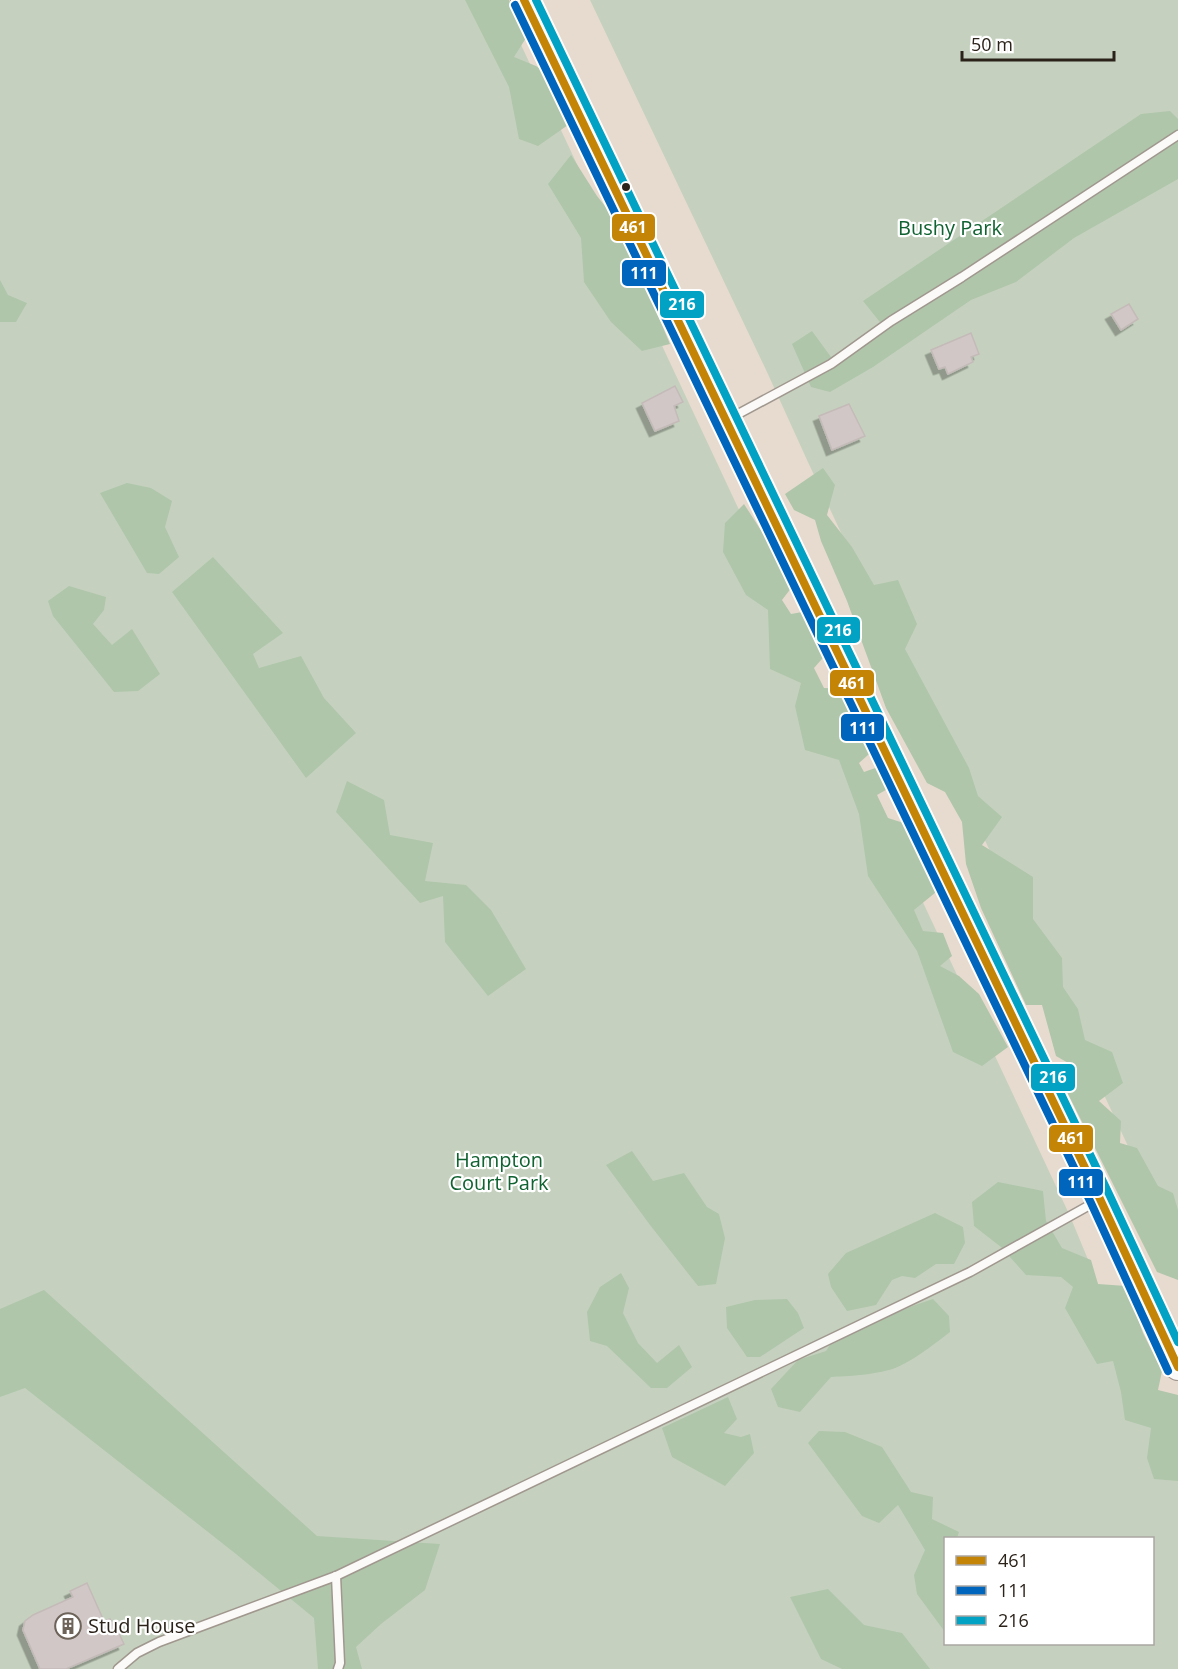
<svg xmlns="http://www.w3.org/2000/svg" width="1178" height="1669" font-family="'Open Sans',sans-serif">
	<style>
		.green { fill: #c5d1be; fill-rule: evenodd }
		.forest { fill: #afc6ab }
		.building { fill: #d0c7c6; stroke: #c4bbb9; stroke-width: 1.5; filter: url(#shadow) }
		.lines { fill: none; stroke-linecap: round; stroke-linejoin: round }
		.service-casing { stroke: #a0978e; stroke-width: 11 }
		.primary-casing { stroke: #a0978e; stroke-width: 28 }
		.service { stroke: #fbfaf8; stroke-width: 8 }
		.primary { stroke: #fbfaf8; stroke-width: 26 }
		.bus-1-casing { stroke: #fff; stroke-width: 12 }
		.bus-2-casing { stroke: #fff; stroke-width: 12 }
		.bus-3-casing { stroke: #fff; stroke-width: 12 }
		.bus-1 { stroke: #c48506; stroke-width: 8 }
		.bus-2 { stroke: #0065bd; stroke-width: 8 }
		.bus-3 { stroke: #02a2c5; stroke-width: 8 }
		.bus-dot { fill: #2b231a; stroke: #fff; stroke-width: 2 }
		.labels { text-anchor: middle; stroke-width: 4.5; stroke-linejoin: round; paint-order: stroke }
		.park-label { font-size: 20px; fill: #106231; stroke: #fff }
		.poi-label { font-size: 20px; fill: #2b231a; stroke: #fff; text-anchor: start }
		.line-badge { stroke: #fff; stroke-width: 2 }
		.badge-label { font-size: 16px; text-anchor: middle; font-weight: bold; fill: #fff }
	</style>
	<defs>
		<filter id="shadow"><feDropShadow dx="-5.5" dy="5.5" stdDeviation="0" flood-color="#0004"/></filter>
	</defs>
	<rect width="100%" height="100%" fill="#e7dbcf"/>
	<g class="green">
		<path d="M0,0H500L1070,1216L1137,1378L1178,1450V1669H0ZM946,1538H1152V1644H946Z"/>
		<path d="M590,0H1178V1253L807,460L767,372Z"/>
	</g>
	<g class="forest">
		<path d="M465,0H509L526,38L514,57L536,66L552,77L568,125L538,146L519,139L509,87Z"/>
		<path d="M1170,111L1178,119V179L1074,238L1016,282L971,300L873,367L830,392L811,387L792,344L812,331L831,357L888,329L879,321L863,301L1141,114Z"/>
		<path d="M571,155L597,196L620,225L670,344L642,351L611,322L584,282L581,238L548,184Z"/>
		<path d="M0,280L8,295L27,303L16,322H0Z"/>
		<path d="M823,468L835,485L827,515L852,547L874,585L898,580L917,624L905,649L969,768L978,796L1002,817L982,845L1033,877V919L1062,958L1063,987L1078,1009L1085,1040L1112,1052L1123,1083L1099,1101L1121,1121L1120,1143L1137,1148L1158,1186L1173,1193L1178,1210V1280L1157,1272L1059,1076L1070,1064L1056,1056L1042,1005H1026L981,908L966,864L962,822L945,792L927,783L886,708L847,601L821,541L815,520L794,510L785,494Z"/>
		<path d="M127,483L151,488L172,501L165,527L179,557L159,574L147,573L100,493Z"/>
		<path d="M744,504L795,583L782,600L791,614L808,611L829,651L814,668L824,688L847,689L877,747L859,763L864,772L881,766L891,787L877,795L888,818L913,826L941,888L914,910L923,931L943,933L952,956L940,966L959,976L979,994L1008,1047L982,1066L953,1052L917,951L868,876L859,814L839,760L805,750L795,706L801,683L770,669L768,610L746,595L723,552L725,523Z"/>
		<path d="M213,557L283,633L253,654L259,668L301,656L324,698L356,733L306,778L172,592Z"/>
		<path d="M69,586L106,597L104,610L93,624L112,645L132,629L160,674L138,691L114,692L53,616L48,601Z"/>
		<path d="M347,781L384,800L390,835L433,843L425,881L466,885L491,910L526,969L488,996L445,942L443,896L420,903L336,812Z"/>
		<path d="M632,1151L653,1181L684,1173L707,1207L719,1214L725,1238L716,1284L698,1286L650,1225L606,1165Z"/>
		<path d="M998,1182L1043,1191L1046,1221L1062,1248L1091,1260L1098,1284L1126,1286L1143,1333L1162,1371L1158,1390L1178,1395V1481L1154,1479L1147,1458L1151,1428L1125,1420L1121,1392L1113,1361L1097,1364L1065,1308L1073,1287L1061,1277L1026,1275L1001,1247L974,1226L972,1202Z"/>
		<path d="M935,1213L963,1227L965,1243L954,1264H936L915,1278L902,1276L892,1280L876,1305L847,1311L831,1287L828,1274L846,1253Z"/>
		<path d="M621,1273L629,1288L623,1313L638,1343L657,1363L679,1345L692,1367L667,1388H651L607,1346L590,1341L587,1312L600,1287Z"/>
		<path d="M44,1290L317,1536L440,1544L425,1590L381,1624L356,1647L362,1669H318L314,1618L236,1554L25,1388L0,1397V1309Z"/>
		<path d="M787,1299L798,1313L804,1328L760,1357H747L727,1328L726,1307L755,1300Z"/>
		<path d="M933,1299L949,1316L950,1332C933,1345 908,1365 889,1370C870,1375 850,1376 831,1377L800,1412L778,1407L771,1389L798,1360L826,1351L841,1328L889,1316L915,1305Z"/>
		<path d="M728,1397L737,1419L724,1433L741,1437L750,1434L754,1453L725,1486L672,1457L662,1428Z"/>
		<path d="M819,1431L845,1432L882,1447L911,1492L933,1497L932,1519L959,1532L957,1538H946L945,1632L917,1594L914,1575L925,1550L898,1505L879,1523L862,1516L808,1443Z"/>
		<path d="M828,1589L864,1625L902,1633L930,1669H842L821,1659L790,1597Z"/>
	</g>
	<g class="building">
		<path d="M1129,304L1138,319L1121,330L1111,314Z"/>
		<path d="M971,333L979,354L971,357L973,362L948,374L945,367L939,369L931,350Z"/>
		<path d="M675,386L683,402L674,406L679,421L655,431L642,403Z"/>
		<path d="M849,404L865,436L832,450L819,416Z"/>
		<path d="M87,1583L104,1621L110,1619L114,1627H116L124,1644L66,1669H40L23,1630L25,1621L33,1615L73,1597L70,1591Z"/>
	</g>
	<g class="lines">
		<g class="service-casing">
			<g id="service">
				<path d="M727,420L831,364L891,321L962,277L1178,135"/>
				<path d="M336,1576L340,1663L338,1669"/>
				<path d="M118,1669L137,1653L159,1642L336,1576L970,1272L1097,1201"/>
			</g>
		</g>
		<g class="primary-casing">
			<path id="primary" d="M524,0L1100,1199L1178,1367"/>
		</g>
		<use href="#service" class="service"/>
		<use href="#primary" class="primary"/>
		<g class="bus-1-casing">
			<path id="bus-1" d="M524,0L1100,1199L1178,1367"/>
		</g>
		<g class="bus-2-casing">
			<path id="bus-2" d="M515,5L1091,1203L1168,1371"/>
		</g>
		<g class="bus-3-casing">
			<path id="bus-3" d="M536,0L1109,1194L1178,1342"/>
		</g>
		<use href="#bus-1" class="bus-1"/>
		<use href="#bus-2" class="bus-2"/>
		<use href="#bus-3" class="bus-3"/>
	</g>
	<defs>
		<g id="building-ring" transform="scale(1.35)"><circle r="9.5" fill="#fff" stroke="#6d6359" stroke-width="1.5"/><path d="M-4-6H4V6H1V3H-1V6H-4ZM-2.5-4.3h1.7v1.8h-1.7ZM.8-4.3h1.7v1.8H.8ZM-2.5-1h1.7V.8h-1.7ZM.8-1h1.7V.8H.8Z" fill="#6d6359"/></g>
	</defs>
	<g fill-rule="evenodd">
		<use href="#building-ring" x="68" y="1626"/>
	</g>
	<circle class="bus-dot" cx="626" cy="187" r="5"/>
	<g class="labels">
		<g class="park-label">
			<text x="950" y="235">Bushy Park</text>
			<text x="499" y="1167">Hampton<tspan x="499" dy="23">Court Park</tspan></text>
		</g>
		<g class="poi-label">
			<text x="88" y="1633">Stud House</text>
		</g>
	</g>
	<g class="line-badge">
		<rect x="611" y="213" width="45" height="29" rx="6" fill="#c48506"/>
		<rect x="621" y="259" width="46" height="28" rx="6" fill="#0065bd"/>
		<rect x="659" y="290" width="46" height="29" rx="6" fill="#02a2c5"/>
		<rect x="816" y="616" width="45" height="28" rx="6" fill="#02a2c5"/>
		<rect x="829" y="669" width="46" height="28" rx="6" fill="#c48506"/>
		<rect x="840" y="713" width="45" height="29" rx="6" fill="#0065bd"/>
		<rect x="1030" y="1063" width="46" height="29" rx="6" fill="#02a2c5"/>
		<rect x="1048" y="1124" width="46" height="29" rx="6" fill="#c48506"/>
		<rect x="1058" y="1168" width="46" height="29" rx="6" fill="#0065bd"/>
	</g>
	<g class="badge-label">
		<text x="633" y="233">461</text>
		<text x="644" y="279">111</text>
		<text x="682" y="310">216</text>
		<text x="838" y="636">216</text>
		<text x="852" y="689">461</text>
		<text x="863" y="734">111</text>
		<text x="1053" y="1083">216</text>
		<text x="1071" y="1144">461</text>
		<text x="1081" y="1188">111</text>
	</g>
	<rect x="944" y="1537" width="210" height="108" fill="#ffffff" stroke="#aaa7a3" stroke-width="1.5"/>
	<rect x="956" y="1556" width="30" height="9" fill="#c48506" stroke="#aaa7a3" stroke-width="1.5"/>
	<text x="998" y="1567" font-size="18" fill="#2b231a">461</text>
	<rect x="956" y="1586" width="30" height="9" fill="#0065bd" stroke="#aaa7a3" stroke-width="1.5"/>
	<text x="998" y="1597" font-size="18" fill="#2b231a">111</text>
	<rect x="956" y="1616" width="30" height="9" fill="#02a2c5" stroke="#aaa7a3" stroke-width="1.5"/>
	<text x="998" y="1627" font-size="18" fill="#2b231a">216</text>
	<path d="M962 51v9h152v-9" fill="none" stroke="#2b231a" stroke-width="3"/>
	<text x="971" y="51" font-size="18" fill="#2b231a" stroke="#ffffff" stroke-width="4.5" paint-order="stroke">50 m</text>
</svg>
